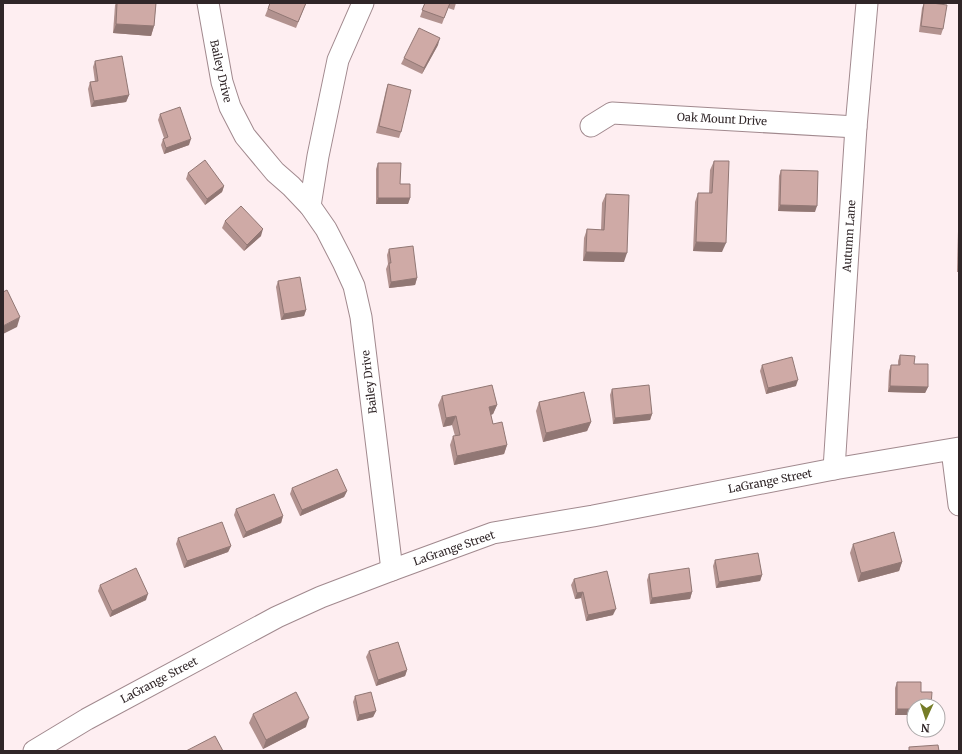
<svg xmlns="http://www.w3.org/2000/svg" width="962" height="754" font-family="Merriweather,serif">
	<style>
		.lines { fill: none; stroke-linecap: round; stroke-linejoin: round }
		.minor-casing { stroke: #a1898e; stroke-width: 23 }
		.minor { stroke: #fff; stroke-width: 21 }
		.wall { fill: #b2928f }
		.shaded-wall { fill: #917774 }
		.building { fill: #cfaaa6; stroke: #917774 }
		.labels { text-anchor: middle; stroke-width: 4; stroke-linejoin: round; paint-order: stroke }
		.street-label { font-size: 11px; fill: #302628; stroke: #fff }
	</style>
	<rect width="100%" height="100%" fill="#feeef1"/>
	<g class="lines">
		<g class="minor-casing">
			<g id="minor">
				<path d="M208,3L222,82L230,107L245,136L275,172L291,186L310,206L326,229L343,262L354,286L361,317L392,570"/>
				<path d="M591,126L612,113L856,127"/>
				<path d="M310,206L318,156L338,60L363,3"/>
				<path d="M952,450L959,505"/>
				<path d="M834,469L856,127L867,3"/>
				<path d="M34,751L87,719L277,617L321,597L392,570L493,533L593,516L834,469L959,448"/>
			</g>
		</g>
		<use href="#minor" class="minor"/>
	</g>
	<g class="wall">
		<path d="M116,3H156L154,26L151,36L113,33L115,5Z"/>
		<path d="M270,3H306L296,28L265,16Z"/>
		<path d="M425,3H456L454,10L448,8L442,24L420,17Z"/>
		<path d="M924,3L943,29L941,35L919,32L922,8Z"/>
		<path d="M438,45L422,74L401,64L404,58Z"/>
		<path d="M95,61L129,95L126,102L91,107L88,89L90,82H95L93,67Z"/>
		<path d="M388,84L401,132L399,138L376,133L386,90Z"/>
		<path d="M160,114L189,145L164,154L161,145L163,139L164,138L158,120Z"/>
		<path d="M714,161L722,252L693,251L695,202L698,193H709L710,170Z"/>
		<path d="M378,163L400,184L410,198L408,204H376V169Z"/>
		<path d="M781,170L815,212L778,211L779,176Z"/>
		<path d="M188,173L224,186L222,192L205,205L186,179Z"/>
		<path d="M606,194L624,262L583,261L584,238L587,229L601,230L602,203Z"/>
		<path d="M225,221L261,236L244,251L222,228Z"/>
		<path d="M959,228V272H957L958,231Z"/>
		<path d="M389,249L417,278L415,285L389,288L386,269L388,264L387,255Z"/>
		<path d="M278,281L306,310L304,316L281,320L276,287Z"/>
		<path d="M900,355L914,364L928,387L925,393L888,392L889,371L891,365H898V361Z"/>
		<path d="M762,365L796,386L766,394L760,371Z"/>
		<path d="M612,389L652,414L650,420L613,424L610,395Z"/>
		<path d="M442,396L497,405L493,414L491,415L493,424L507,445L504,454L454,465L450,445L453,436H455L452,425L443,427L438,405Z"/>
		<path d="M539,402L591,422L587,431L543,442L536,411Z"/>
		<path d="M292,488L347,491L344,497L300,516L290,494Z"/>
		<path d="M236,509L283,516L281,523L243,538L234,515Z"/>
		<path d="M178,538L231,546L228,552L184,568L176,544Z"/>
		<path d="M853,544L902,562L899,571L858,582L850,553Z"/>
		<path d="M715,560L762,575L760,581L716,588L713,566Z"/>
		<path d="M649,574L692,592L690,599L650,604L647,580Z"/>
		<path d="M574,579L613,615L586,621L581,598L575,599L571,585Z"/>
		<path d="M100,585L146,600L110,617L98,591Z"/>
		<path d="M369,651L407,670L405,676L376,686L366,657Z"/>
		<path d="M897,682L914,706V719H911V715H895V688Z"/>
		<path d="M355,696L376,711L373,717L357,721L353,702Z"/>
		<path d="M253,714L306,727L263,749L249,723Z"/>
	</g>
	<g class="shaded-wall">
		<path d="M116,24L154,26L151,36L113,33Z"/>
		<path d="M440,38L438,45L422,74L424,68Z"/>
		<path d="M129,95L126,102L91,107L94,101Z"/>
		<path d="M191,139L189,145L164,154L166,148Z"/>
		<path d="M224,186L222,192L205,205L207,199Z"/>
		<path d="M378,198H410L408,204H376Z"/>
		<path d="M780,205L817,206L815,212L778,211Z"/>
		<path d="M263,229L261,236L244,251L247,245Z"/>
		<path d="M696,242L726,243L722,252L693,251Z"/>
		<path d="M586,252L627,253L624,262L583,261Z"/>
		<path d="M417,278L415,285L389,288L391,282Z"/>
		<path d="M306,310L304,316L281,320L284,314Z"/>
		<path d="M20,317L17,327L3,334V326Z"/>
		<path d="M798,380L796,386L766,394L768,388Z"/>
		<path d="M890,386L928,387L925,393L888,392Z"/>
		<path d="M497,405L493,414L486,416L489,407Z"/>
		<path d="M652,414L650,420L613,424L615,418Z"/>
		<path d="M456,416L452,425L443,427L446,418Z"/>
		<path d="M591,422L587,431L543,442L546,433Z"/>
		<path d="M507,445L504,454L454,465L457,456Z"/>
		<path d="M347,491L344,497L300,516L302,510Z"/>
		<path d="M283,516L281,523L243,538L246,532Z"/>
		<path d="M231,546L228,552L184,568L187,561Z"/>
		<path d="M902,562L899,571L858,582L861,573Z"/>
		<path d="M762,575L760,581L716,588L719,582Z"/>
		<path d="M583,592L581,598L575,599L577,593Z"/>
		<path d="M692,592L690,599L650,604L652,598Z"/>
		<path d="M148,594L146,600L110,617L112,611Z"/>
		<path d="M616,609L613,615L586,621L588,615Z"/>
		<path d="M407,670L405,676L376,686L378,680Z"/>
		<path d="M897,709H914L911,715H895Z"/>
		<path d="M376,711L373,717L357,721L359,715Z"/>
		<path d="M913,712H914V719H911Z"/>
		<path d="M309,718L306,727L263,749L266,740Z"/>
	</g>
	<g class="building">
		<path d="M117,3H156L154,26L116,24Z"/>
		<path d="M270,3H306L298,22L268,9Z"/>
		<path d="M425,3H450L444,18L422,10Z"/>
		<path d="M924,3H932L947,5L943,29L921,26Z"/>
		<path d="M419,28L440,38L424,68L404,58Z"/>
		<path d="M122,56L129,95L94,101L90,82L98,81L95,61Z"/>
		<path d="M388,84L411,90L401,132L379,126Z"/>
		<path d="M180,107L191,139L166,148L163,139L168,137L160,114Z"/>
		<path d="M205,160L224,186L207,199L188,173Z"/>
		<path d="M714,161H729L726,243L696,242L698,193H712Z"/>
		<path d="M378,163H401L400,184H410V198H378Z"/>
		<path d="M781,170L818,171L817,206L780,205Z"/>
		<path d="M606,194L629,195L627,253L586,252L587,229L604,230Z"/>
		<path d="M241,206L263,229L247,245L225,221Z"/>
		<path d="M413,246L417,278L391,282L389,263H391L389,249Z"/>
		<path d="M300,277L306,310L284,314L278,281Z"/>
		<path d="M7,290L20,317L3,326V292Z"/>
		<path d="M900,355L915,356L914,364H928V387L890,386L891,365H900Z"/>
		<path d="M792,357L798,380L768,388L762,365Z"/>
		<path d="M492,385L497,405L489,407L493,424L502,422L507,445L457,456L453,436L460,435L456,416L446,418L442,396Z"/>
		<path d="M649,385L652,414L615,418L612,389Z"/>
		<path d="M584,392L591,422L546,433L539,402Z"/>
		<path d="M337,469L347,491L302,510L292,488Z"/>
		<path d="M274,494L283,516L246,532L236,509Z"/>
		<path d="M222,522L231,546L187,561L178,538Z"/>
		<path d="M894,532L902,562L861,573L853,544Z"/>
		<path d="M758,553L762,575L719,582L715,560Z"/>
		<path d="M136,568L148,594L112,611L100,585Z"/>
		<path d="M689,568L692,592L652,598L649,574Z"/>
		<path d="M607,571L616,609L588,615L583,592L577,593L574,579Z"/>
		<path d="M398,642L407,670L378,680L369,651Z"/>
		<path d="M897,682H921V692H932L931,706H914V712H913L914,709H897Z"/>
		<path d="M296,692L309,718L266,740L253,714Z"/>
		<path d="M371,692L376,711L359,715L355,696Z"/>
		<path d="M215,736L223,751H186Z"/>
		<path d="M938,745L939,751H909V747Z"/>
	</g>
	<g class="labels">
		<g class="street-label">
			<text transform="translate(221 71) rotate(77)" y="4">Bailey Drive</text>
			<text transform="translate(722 119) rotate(3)" y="4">Oak Mount Drive</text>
			<text transform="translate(849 236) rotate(-86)" y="4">Autumn Lane</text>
			<text transform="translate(369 382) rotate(-97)" y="4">Bailey Drive</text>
			<text transform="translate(770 481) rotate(-11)" y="4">LaGrange Street</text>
			<text transform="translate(454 548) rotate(-19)" y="4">LaGrange Street</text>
			<text transform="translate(159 680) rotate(-28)" y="4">LaGrange Street</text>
		</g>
	</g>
	<rect width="962" height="754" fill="none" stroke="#302628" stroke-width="8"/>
	<g transform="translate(926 718) rotate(183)"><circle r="19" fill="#ffffff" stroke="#aca8a9"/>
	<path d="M0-3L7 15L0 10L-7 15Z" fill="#757c27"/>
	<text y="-6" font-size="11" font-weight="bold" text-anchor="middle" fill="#302628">N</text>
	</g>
</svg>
